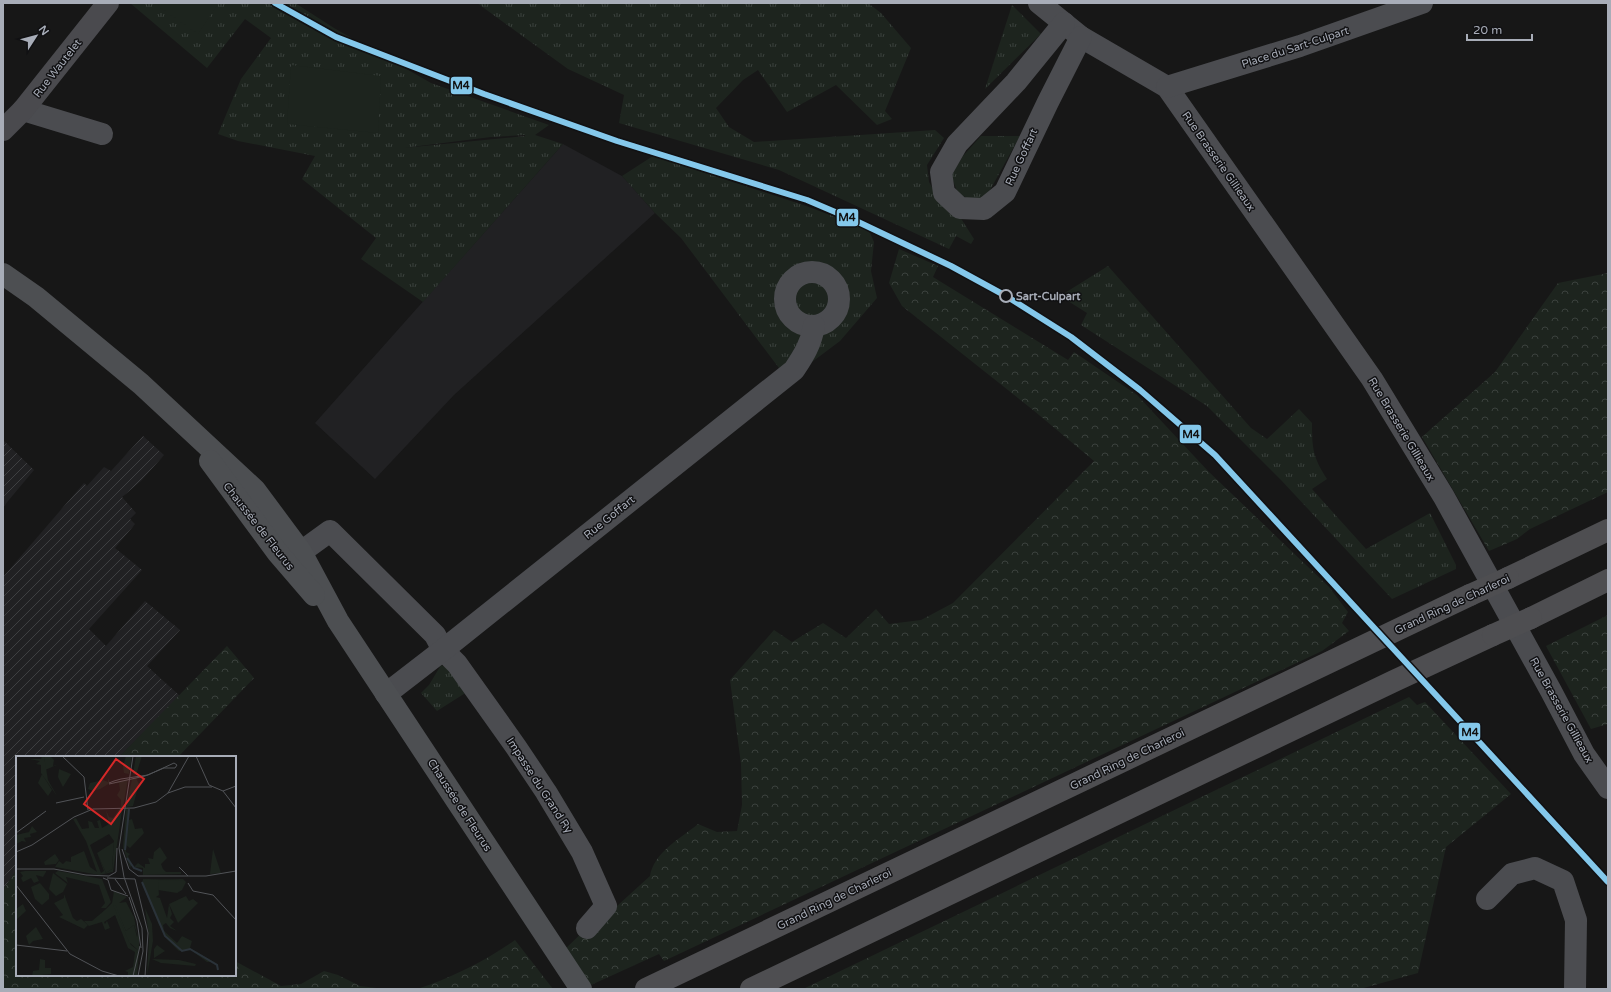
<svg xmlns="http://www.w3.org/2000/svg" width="1611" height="992" font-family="'Varela Round',sans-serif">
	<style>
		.built { fill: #212123 }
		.industrial { fill: url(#industrial-furrows) }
		.grass { fill: url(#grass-tufts); fill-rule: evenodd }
		.forest { fill: url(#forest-crowns) }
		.pitch { fill: #1d241e }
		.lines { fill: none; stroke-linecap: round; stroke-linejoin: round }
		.street { stroke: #4b4c50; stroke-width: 22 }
		.secondary { stroke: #4a4a4e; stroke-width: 22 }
		.primary { stroke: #4d4f52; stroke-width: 22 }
		.highway { stroke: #4e4e51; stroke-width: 22 }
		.highway-bridge { stroke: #4e4e51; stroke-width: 22 }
		.rail-1-casing { stroke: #111113; stroke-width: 9 }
		.rail-1 { stroke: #84c8eb; stroke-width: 6 }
		.stop-dot { fill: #111113; stroke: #a8adb8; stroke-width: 2 }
		.labels { text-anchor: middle; stroke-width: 3; stroke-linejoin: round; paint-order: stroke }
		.street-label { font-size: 11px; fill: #a8adb8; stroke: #111113 }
		.stop-label { font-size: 11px; font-weight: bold; fill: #a8adb8; stroke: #111113; text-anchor: start }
		.inset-river { fill: none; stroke: #2a3239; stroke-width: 2 }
		.inset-road { fill: none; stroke: #515357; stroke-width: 1 }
		.view { fill: #d62828; fill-opacity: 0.15; stroke: #d62828; stroke-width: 2 }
		.inset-edge { fill: none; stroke: #a8adb8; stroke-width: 2 }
		.line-badge { stroke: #111113; stroke-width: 1.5 }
		.pale-badge-label { font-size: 11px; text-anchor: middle; font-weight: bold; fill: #111 }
	</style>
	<defs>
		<pattern id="industrial-furrows" width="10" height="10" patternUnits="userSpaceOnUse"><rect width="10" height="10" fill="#212123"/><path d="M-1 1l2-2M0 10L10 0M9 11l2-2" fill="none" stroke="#3e3f41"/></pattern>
		<pattern id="grass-tufts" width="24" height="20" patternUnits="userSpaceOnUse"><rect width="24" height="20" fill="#1d241e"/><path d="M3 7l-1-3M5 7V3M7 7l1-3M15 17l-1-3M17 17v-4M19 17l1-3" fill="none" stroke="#3b413d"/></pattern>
		<pattern id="forest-crowns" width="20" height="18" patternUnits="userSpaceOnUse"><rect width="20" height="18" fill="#1d241e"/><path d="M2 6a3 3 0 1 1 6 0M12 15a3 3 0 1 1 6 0" fill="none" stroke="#3b413d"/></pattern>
	</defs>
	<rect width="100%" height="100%" fill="#171717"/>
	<path class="built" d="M563,144L622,176L655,213L454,395L375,479L315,423Z"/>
	<g class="industrial">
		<path d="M143,436L164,455L141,481L122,497L136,513L130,519L135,524L115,548L142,570L89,629L106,646L145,601L180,630L147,666L180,696L119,757H17V869L3,890V577L84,483L87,486L104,467L111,471Z"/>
		<path d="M3,440L34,470L3,507Z"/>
	</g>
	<g class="grass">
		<path d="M130,3H295L334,28L431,83L549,125L535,135L563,144L423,302L361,259L376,238L302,179L315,156L238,141L218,134L241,79L271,38L245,19L207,68ZM525,135V136L403,148L491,137Z"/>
		<path d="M477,3H868L881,13L911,48L885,111L892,119L877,125L836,85L787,112L758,70L743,80L716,108L729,127L754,142L935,130L944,138L927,165L929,182L940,201L955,209L974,239L971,244L956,236L949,249L779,170L619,123L624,95L568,69Z"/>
		<path d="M1012,5L1041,34L985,89Z"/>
		<path d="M981,136H1020L989,192L980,203L958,194L951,175L963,156Z"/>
		<path d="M653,156L806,206L862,227L870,233L874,242L871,271L877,298L840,341L788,380L681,238L655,213L622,176Z"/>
		<path d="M1108,266L1251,428L1267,439L1299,409L1312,423C1312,449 1313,457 1327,479L1312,489L1366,549L1430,513L1456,565V569L1392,599L1281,480L1207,406L1081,325L1087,313L1060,296Z"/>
		<path d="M441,665L451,670L467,692L437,711L421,693L429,685Z"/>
	</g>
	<g class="forest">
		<path d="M899,249L938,266L933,277L1068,360L1074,352L1137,395L1208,471L1329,587L1348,612L1342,623L1349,631L1322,651L664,961L659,954L591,985L564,950L587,928L617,906L650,876C654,852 681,838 698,824L717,832L737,831L742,805L741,764L730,680L774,630L792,642L823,623L846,638L876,609L889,624L921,620L953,603L1094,461L1033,410L902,306L889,283Z"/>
		<path d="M1608,273V492L1530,529L1517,539L1489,551L1422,437L1495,372L1558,283Z"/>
		<path d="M1608,615V724L1591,729L1546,646Z"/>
		<path d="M227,646L254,678L178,757H119Z"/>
		<path d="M1409,697L1417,705L1425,702L1511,794L1446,847L1418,973L1360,989H803Z"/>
		<path d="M17,869V975H235V961L281,986L301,984L324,971L338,975L360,986L385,989H3V890Z"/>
		<path d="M515,940L553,989H417C453,977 485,961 515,940Z"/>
	</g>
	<g class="pitch">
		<path d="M160,3H216L218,4L198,34L158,6Z"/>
		<path d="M291,65L381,76L378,133L287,124Z"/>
	</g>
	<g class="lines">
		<g class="street">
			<path d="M1039,3L1081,37L1167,87L1372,379L1444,497L1551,691L1584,754L1608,788"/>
			<path d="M1064,23L1016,82L957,144L941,172L944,193L960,208L984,209L1005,192L1048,102L1081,37"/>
			<path d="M1167,87L1300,46L1422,3"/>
			<path d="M23,110L102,134"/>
			<circle cx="812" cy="299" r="27"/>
			<path d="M301,552L330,531L435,635L443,650L457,664L516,747L546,792L582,852L606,906L587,928"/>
			<path d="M386,694L443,650L794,370C804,355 811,344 814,326"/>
			<path d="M1487,899L1512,874L1535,868L1563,881L1576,920L1575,989"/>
		</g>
		<path class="secondary" d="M3,130L23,110L108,3"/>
		<g class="primary">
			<path d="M3,274L36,297L141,384L255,490L301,552L338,621L581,989"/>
			<path d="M210,461L277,552L314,595"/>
		</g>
		<g class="highway">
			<path d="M1508,578L1608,530"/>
			<path d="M1531,618L1608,580"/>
			<path d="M646,989L1470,595"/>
			<path d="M751,989L1394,681L1493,635"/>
		</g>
		<g class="highway-bridge">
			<path d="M1470,595L1508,578"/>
			<path d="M1493,635L1531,618"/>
		</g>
		<g class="rail-1-casing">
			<path id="rail-1" d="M275,3L336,37L484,94L617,141L807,200L854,220L951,266L1006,296L1071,337L1140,390L1215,455L1608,882"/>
		</g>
		<use href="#rail-1" class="rail-1"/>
	</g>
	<circle class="stop-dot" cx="1006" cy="296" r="6"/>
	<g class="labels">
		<g class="street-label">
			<text transform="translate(1295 47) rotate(-18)" y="4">Place du Sart-Culpart</text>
			<text transform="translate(57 68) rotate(-52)" y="4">Rue Wautelet</text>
			<text transform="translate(1021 157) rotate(-65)" y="4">Rue Goffart</text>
			<text transform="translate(1219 161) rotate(55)" y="4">Rue Brasserie Gillieaux</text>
			<text transform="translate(1402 429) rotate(59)" y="4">Rue Brasserie Gillieaux</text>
			<text transform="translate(609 517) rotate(-39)" y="4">Rue Goffart</text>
			<text transform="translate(259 526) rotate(52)" y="4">Chaussée de Fleurus</text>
			<text transform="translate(1452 604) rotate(-25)" y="4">Grand Ring de Charleroi</text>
			<text transform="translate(1562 710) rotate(61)" y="4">Rue Brasserie Gillieaux</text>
			<text transform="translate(1127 759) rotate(-26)" y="4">Grand Ring de Charleroi</text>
			<text transform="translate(540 785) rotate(57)" y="4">Impasse du Grand Ry</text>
			<text transform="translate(460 805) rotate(57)" y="4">Chaussée de Fleurus</text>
			<text transform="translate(834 899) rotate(-26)" y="4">Grand Ring de Charleroi</text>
		</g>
		<g class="stop-label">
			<text x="1016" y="300">Sart-Culpart</text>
		</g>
	</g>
	<g transform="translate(16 756)">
		<rect width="220" height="220" fill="#171717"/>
		<path d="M28,0H34L38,4L37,10L43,8L29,14ZM43,13L55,18L47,31L42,21ZM26,18L36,34L32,40L22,27ZM92,22L94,27L84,33L77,35L72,33L74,27L87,24L92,26ZM116,63L119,73L126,72L128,77L114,92L110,89L113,64ZM98,86L96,113L90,117L81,97ZM167,123L170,126L166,134L161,137L142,134V124ZM98,135L111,141L103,147L110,146L118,161L122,181L118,169L110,175L98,149L115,189L123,195L121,220H112V216L109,215L117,211L119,196L112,192L99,159L88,166L89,168L91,165L94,172L89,174L86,166L73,170L68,165H76L90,153L96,147ZM20,171L27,183L17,185L13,189L10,180ZM24,203L29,204V212H35V218L16,220L17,215L23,214Z" fill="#1d241e"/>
		<path d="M26,0H28L32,24L41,40L25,17V9L20,8L24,5L13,3H25ZM110,0H116L113,18L108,17L107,10ZM120,0H126L120,19L117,18ZM120,22L123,28L117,50L110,51L116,23ZM112,23L107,51H105V44L101,39L104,34L103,27L93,28ZM104,52L106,55L97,116L83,119L39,111L43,105L47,108L50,105L55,106V101L68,95L74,111L81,116L70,85L57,63L60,62L66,73L73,72L72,65L76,66L79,72H83L81,65L84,64L86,72L93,68L90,54L93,61L97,62ZM93,78L98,85L96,113L90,117L81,97L88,115L85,117L74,89ZM110,53H114L110,96L114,98L112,100L116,108L114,112L107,91ZM16,70L21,76L14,78L15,81L8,82L10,86L6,85L0,88V79L13,76ZM144,91L151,102L145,108L147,113L150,116H165V118L127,119V112L118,111L122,107L129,112V108H134L132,102L137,103L138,96ZM197,93L205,117L194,118ZM9,115H30V116L27,121L20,119L23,125L18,127L15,122L7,126L5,122L7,120L4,116ZM42,115L86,123L95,146L90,152H85L89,147L83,129L50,121L52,127L39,117ZM127,123L168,124L142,125L143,139L140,141L144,142L151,162L153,148L156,158L154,162L158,166L154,170L161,175L154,172L150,167L147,169L148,174L143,169L126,128ZM97,149L100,150L110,175L118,169L121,181L123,174V195L113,186ZM129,152L136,168L137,185L131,220L133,180ZM147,174L161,187L166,180L176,185L174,192L198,206H191L175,194L163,195L151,183ZM141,189L149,195L138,202V193ZM136,203L163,204L180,208L179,210L145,207Z" fill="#1d241e" fill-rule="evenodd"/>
		<path d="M170,140L173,145L177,143L182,147L162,167L153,148Z" fill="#1d241e"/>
		<path d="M39,98L43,104L40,108L29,109L28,106ZM37,117L51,128L47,136L40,140L33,133ZM24,127L33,138V143L26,149L19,143L15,131ZM48,138L57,162L61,165L65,163L72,169L68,173L43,161L47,159L38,147L48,142Z" fill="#1d241e"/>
		<path d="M7,148L10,155L0,164V153Z" fill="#1d241e"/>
		<path class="inset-river" d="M109,94L113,53M111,102L118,112L126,115M126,126L149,180L166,195L174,193L201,209L202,214"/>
		<path class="inset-road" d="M46,0L68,21L72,54M117,0L103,92L108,121L126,172L127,195L122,220M180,0L193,29L207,35L220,52M93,27L98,25L105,23L132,19L158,7L161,9L159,12H148L129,20L93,28M207,35L220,30M152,37L169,31H196M40,47L68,41M0,77L30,55M106,93L113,113L122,120H190L220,115M0,96L16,89L58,61L77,53L118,52L140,46L152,37L173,0M163,111L172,120M0,113H38L70,119L93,120L100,116L101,92M87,122L92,124L95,134L112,140M91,122L119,123M99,123L110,138M119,123L132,177L129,220M172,127L177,135L197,139L220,164M0,129L54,198L86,215L103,220M113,141L121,165L125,192M0,189L51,195M117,220L124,190"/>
		<path class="view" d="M100,3L128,23L95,68L68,48Z"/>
		<rect width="220" height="220" class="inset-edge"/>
	</g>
	<g class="line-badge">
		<rect x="450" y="76" width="23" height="19" rx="4" fill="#84c8eb"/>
		<rect x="836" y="208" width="23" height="19" rx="4" fill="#84c8eb"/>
		<rect x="1179" y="424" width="23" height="20" rx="4" fill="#84c8eb"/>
		<rect x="1458" y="722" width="23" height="19" rx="4" fill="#84c8eb"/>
	</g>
	<g class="pale-badge-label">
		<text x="461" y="89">M4</text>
		<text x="847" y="221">M4</text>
		<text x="1191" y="438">M4</text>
		<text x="1470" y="736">M4</text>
	</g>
	<rect width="1611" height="992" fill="none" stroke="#a8adb8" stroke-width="8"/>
	<g transform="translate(36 36) rotate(54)" stroke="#111113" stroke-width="3" paint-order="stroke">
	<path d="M0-3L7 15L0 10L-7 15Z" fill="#a8adb8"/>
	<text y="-6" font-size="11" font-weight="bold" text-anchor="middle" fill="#a8adb8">N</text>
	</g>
	<path d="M1467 34v6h65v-6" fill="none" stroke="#a8adb8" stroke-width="2"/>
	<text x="1473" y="34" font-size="12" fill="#a8adb8" stroke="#111113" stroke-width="3" paint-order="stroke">20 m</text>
</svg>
